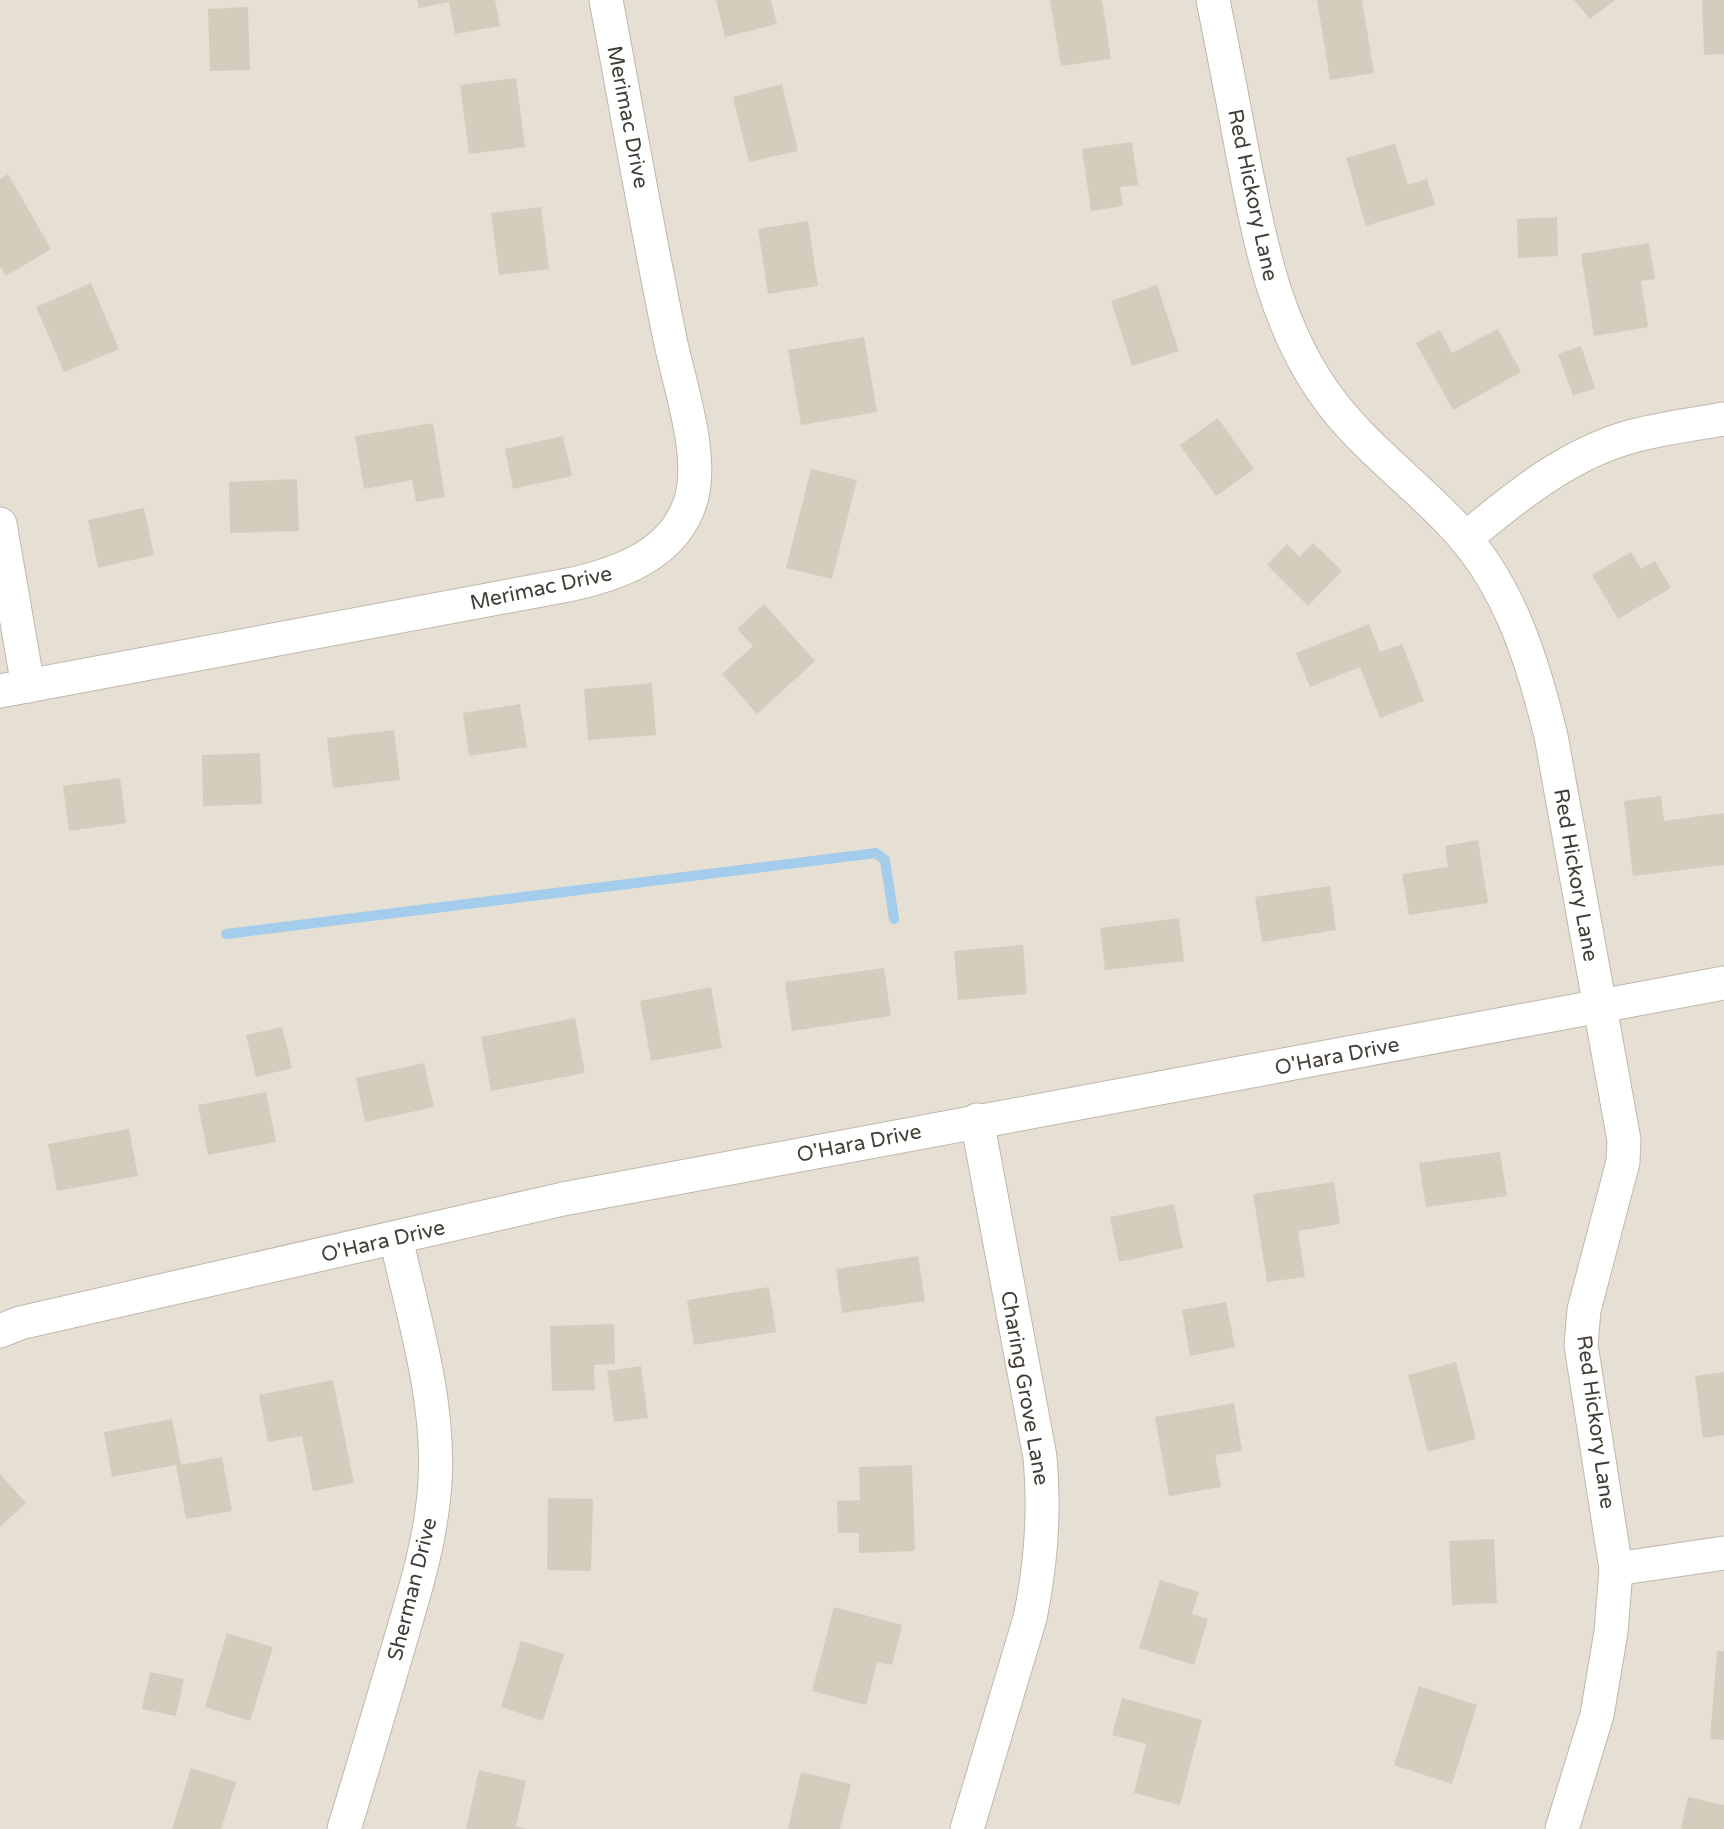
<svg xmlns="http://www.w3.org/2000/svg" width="1724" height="1829" font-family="'Varela Round',sans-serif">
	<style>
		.residential { fill: #e5e0d3 }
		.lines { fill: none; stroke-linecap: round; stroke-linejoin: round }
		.stream { stroke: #a4cdeb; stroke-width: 10 }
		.building { fill: #d5ccbe }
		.minor-casing { stroke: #bfb8ab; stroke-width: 35 }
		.minor { stroke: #fff; stroke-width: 33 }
		.labels { text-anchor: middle; stroke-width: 4.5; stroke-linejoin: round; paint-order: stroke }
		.street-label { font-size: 21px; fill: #433e35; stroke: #fff }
	</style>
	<rect width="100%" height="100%" fill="#f1eee5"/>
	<rect class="residential" x="0" y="0" width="1724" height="1829"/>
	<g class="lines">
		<path class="stream" d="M226,934L876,853L885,860L894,919"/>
	</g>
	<g class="building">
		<path d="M417,0H495L500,26L455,34L449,2L419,8Z"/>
		<path d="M716,0H771L777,24L725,37Z"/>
		<path d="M1050,0H1102L1111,59L1061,66Z"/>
		<path d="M1317,0H1362L1374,73L1330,80Z"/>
		<path d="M1574,0H1615L1590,19Z"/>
		<path d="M1702,0H1724V54L1704,55Z"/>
		<path d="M248,7L250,70L210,71L208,9Z"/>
		<path d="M516,78L525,147L469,154L460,85Z"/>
		<path d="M782,84L798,151L749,162L733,97Z"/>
		<path d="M1132,142L1138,185L1120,187L1123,206L1091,211L1082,149Z"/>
		<path d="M1395,144L1408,185L1427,179L1435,205L1366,226L1346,158Z"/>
		<path d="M8,174L51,249L6,276L0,266V179Z"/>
		<path d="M541,207L549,269L499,275L491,213Z"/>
		<path d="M1557,217L1558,256L1518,258L1517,219Z"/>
		<path d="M808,221L818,286L768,294L758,229Z"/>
		<path d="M1649,243L1655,279L1641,281L1648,327L1594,336L1581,254Z"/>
		<path d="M91,283L119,349L64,372L36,307Z"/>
		<path d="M1157,285L1179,351L1132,366L1111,301Z"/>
		<path d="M1498,329L1521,372L1453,410L1416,343L1440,330L1452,353Z"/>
		<path d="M864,337L877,412L801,425L788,350Z"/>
		<path d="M1581,346L1595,388L1573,396L1558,354Z"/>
		<path d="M1218,418L1254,469L1216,496L1180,445Z"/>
		<path d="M433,423L445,497L416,502L412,480L364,489L355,436Z"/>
		<path d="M563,436L572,476L513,489L505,449Z"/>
		<path d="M811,469L857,480L832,579L786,568Z"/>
		<path d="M297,479L299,531L230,533L229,482Z"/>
		<path d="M144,508L154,555L98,568L88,520Z"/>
		<path d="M1313,543L1342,571L1308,606L1267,565L1287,544L1299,557Z"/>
		<path d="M1631,552L1641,569L1655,561L1671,588L1618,619L1592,575Z"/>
		<path d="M764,604L815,661L757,714L722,674L753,646L737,629Z"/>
		<path d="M1369,624L1380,652L1402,644L1424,701L1380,718L1360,667L1310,687L1296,653Z"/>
		<path d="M652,683L656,735L588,740L584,689Z"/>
		<path d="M520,704L527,747L469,756L463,713Z"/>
		<path d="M394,730L400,780L333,788L327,738Z"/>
		<path d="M260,753L262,804L203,806L202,755Z"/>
		<path d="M120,778L126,823L69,831L63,786Z"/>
		<path d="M1661,796L1664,821L1724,813V865L1633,876L1624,801Z"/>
		<path d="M1478,840L1488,903L1409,915L1402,874L1448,867L1445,846Z"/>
		<path d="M1330,886L1336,930L1262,942L1255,897Z"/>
		<path d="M1179,918L1184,961L1105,970L1100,928Z"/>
		<path d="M1023,945L1027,994L958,1000L954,951Z"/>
		<path d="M884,968L891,1016L792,1031L785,982Z"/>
		<path d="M711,987L722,1048L651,1061L640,1001Z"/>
		<path d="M575,1018L585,1073L491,1091L481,1037Z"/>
		<path d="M282,1027L292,1068L256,1077L246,1035Z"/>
		<path d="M424,1063L434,1107L365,1122L356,1078Z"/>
		<path d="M266,1092L276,1142L208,1155L198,1105Z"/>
		<path d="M129,1129L138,1176L57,1191L48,1144Z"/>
		<path d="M1500,1152L1507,1196L1426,1207L1419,1163Z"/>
		<path d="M1334,1182L1340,1224L1298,1231L1305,1277L1267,1282L1253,1194Z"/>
		<path d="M1174,1204L1183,1248L1119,1262L1110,1217Z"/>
		<path d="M918,1256L925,1301L842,1313L836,1269Z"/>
		<path d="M769,1287L776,1332L694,1345L687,1300Z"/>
		<path d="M1226,1302L1235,1347L1190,1356L1182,1310Z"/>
		<path d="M614,1324L615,1364L594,1365L595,1390L552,1391L550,1326Z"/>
		<path d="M1456,1362L1476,1439L1428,1452L1408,1375Z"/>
		<path d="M641,1366L648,1418L614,1422L607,1371Z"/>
		<path d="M1724,1372V1435L1703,1438L1695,1376Z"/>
		<path d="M333,1380L354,1483L313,1491L302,1436L268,1442L259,1395Z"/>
		<path d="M1234,1403L1242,1451L1215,1455L1221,1487L1169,1496L1155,1417Z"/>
		<path d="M172,1419L181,1465L222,1457L232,1511L186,1519L176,1465L112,1477L104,1432Z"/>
		<path d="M912,1465L915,1551L859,1553V1533H838L837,1501L860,1500L859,1467Z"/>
		<path d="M0,1474L26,1503L0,1527Z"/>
		<path d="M548,1498L593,1499L591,1571L547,1570Z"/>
		<path d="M1494,1539L1497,1603L1452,1605L1449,1541Z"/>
		<path d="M1160,1580L1199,1592L1192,1614L1208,1619L1194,1665L1139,1648Z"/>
		<path d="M834,1607L902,1625L892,1665L877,1662L866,1705L812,1691Z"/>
		<path d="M227,1633L273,1647L250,1721L205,1707Z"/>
		<path d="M521,1641L564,1654L543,1721L501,1707Z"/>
		<path d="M1717,1651H1724V1740L1710,1739Z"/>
		<path d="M150,1672L184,1679L176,1716L142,1709Z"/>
		<path d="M1419,1686L1477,1705L1452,1784L1394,1765Z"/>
		<path d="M1122,1698L1202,1720L1180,1805L1134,1793L1146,1744L1112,1735Z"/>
		<path d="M191,1768L236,1782L221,1829H172Z"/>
		<path d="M479,1770L526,1781L516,1826L526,1829H466Z"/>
		<path d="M801,1772L851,1784L840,1829H788Z"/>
		<path d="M1688,1797L1724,1805V1829H1681Z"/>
	</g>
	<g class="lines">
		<g class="minor-casing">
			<g id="minor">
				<path d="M1213,0C1224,54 1234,107 1244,161C1260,242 1275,322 1323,391C1359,444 1413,481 1456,528C1510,586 1533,662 1551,736L1624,1140L1623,1162L1584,1310L1581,1345L1616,1569L1611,1632L1597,1715L1562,1829"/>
				<path d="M0,524L28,686"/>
				<path d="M1465,539C1515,497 1569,453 1633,436C1663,428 1694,424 1724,419"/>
				<path d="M0,691L573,584C621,573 673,554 690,503C706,457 678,382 669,334C646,223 627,111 606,0"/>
				<path d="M0,1331L20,1323L563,1199L1724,983"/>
				<path d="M1616,1569L1724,1553"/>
				<path d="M344,1829C363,1768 381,1706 399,1645C415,1591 432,1537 435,1481C440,1400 413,1316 396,1238"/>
				<path d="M967,1829L1030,1618C1041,1565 1045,1511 1040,1457L977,1120"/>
			</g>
		</g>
		<use href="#minor" class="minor"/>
	</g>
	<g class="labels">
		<g class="street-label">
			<text transform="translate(628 117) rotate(79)" y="7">Merimac Drive</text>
			<text transform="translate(1253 195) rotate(78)" y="7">Red Hickory Lane</text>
			<text transform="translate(541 588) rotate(-12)" y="7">Merimac Drive</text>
			<text transform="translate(1576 875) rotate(80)" y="7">Red Hickory Lane</text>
			<text transform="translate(1337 1056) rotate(-11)" y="7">O'Hara Drive</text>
			<text transform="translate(859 1143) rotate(-11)" y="7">O'Hara Drive</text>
			<text transform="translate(383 1241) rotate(-13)" y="7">O'Hara Drive</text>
			<text transform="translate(1025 1388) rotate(80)" y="7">Charing Grove Lane</text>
			<text transform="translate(1596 1422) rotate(82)" y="7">Red Hickory Lane</text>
			<text transform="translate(412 1589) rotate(-76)" y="7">Sherman Drive</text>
		</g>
	</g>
</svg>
